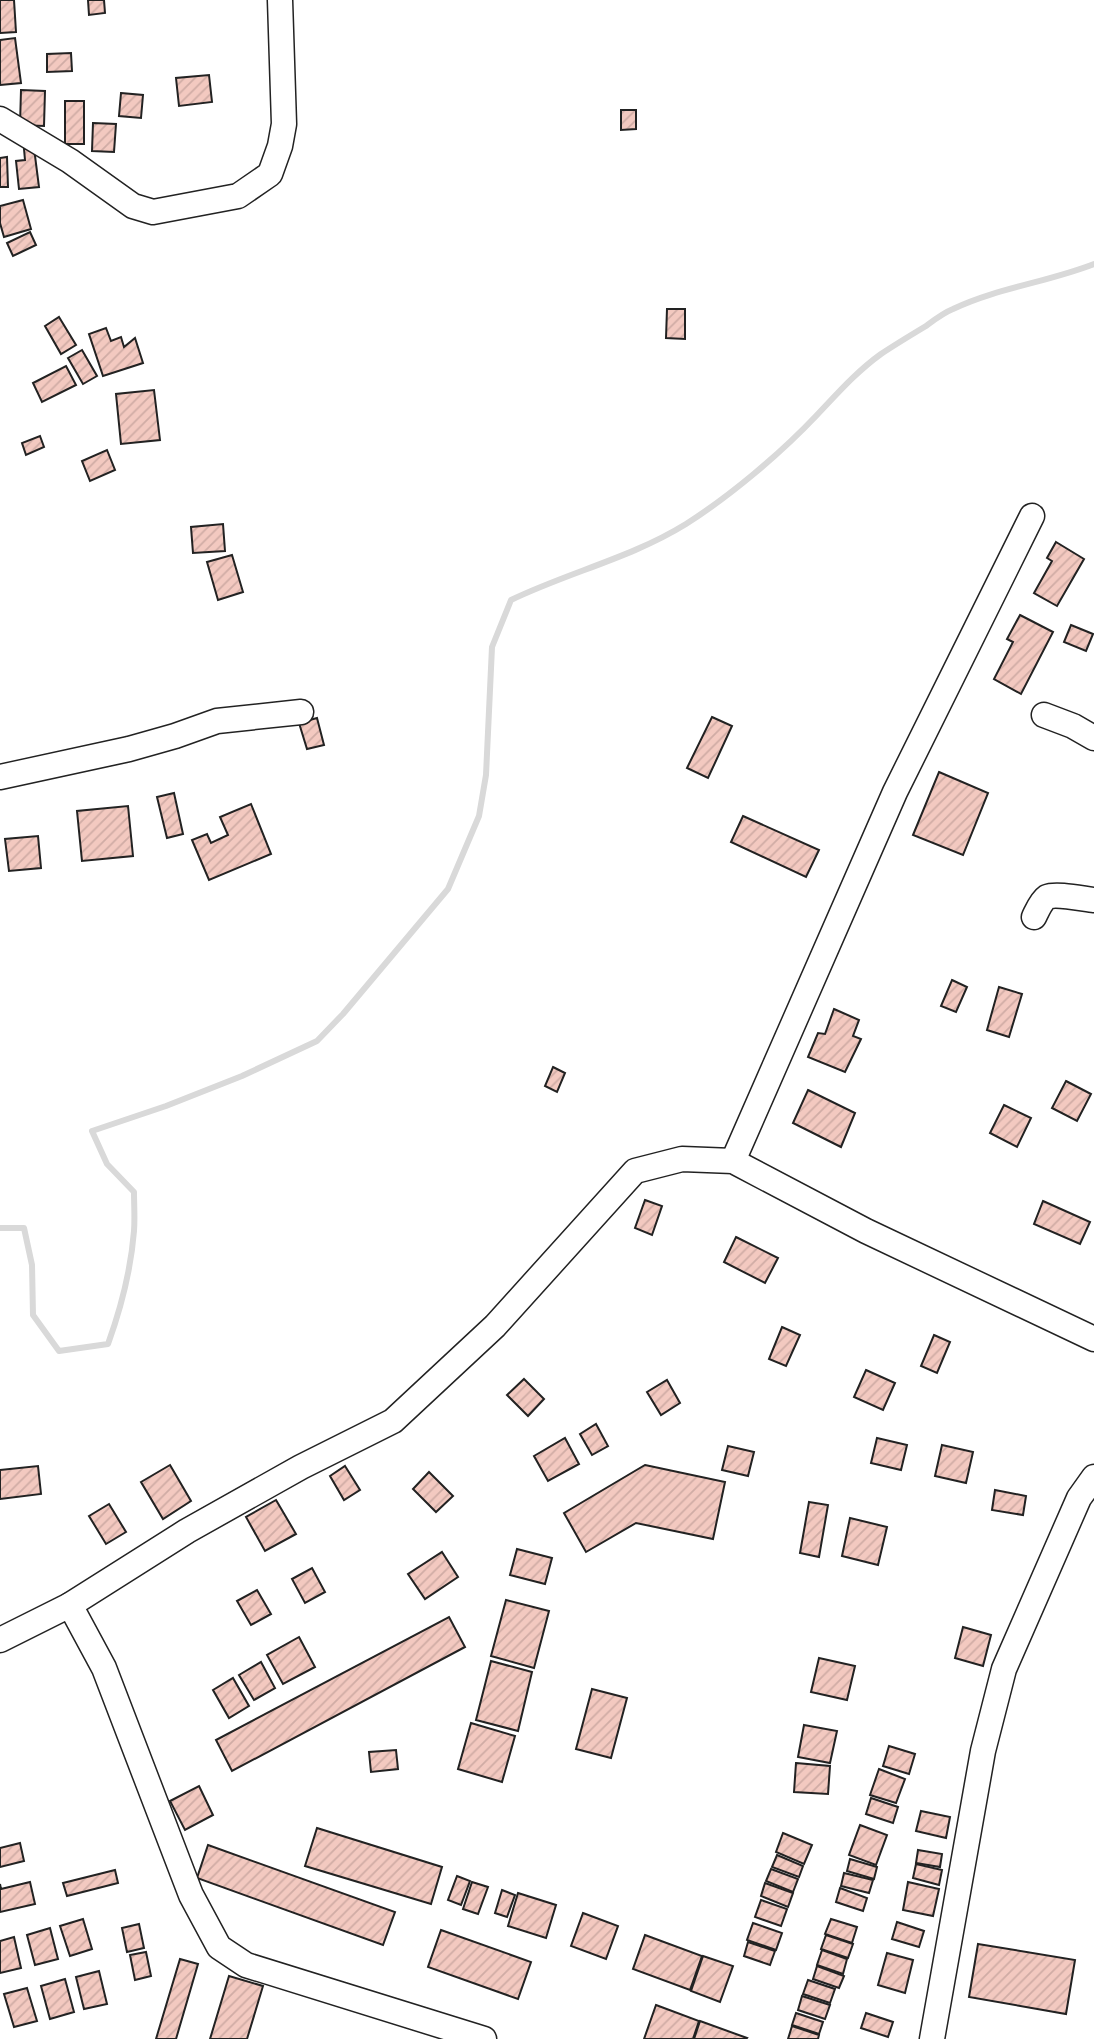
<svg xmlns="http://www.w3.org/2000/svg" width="1094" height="2039" font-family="Commissioner,sans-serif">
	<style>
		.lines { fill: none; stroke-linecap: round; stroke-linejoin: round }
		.stream { stroke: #d9d9d9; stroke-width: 6 }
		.building { fill: url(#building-hatch); stroke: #222; stroke-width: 2 }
		.minor-casing { stroke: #222; stroke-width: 27 }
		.minor { stroke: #fff; stroke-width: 24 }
	</style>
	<defs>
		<pattern id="building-hatch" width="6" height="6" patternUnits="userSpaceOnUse" patternTransform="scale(1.75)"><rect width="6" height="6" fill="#f3c9c0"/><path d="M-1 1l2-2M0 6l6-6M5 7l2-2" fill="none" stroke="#d0aca5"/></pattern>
	</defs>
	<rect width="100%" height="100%" fill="#fff"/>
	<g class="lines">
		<path class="stream" d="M0,1228H24L32,1265L33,1315L59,1351L108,1344C121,1308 131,1269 134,1231C135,1218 134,1205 134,1192L107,1164L92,1131L166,1106L242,1076L317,1041L343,1014L448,889L479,816L486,775L492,647L511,600C569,572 631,558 686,524C730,496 780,454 816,416C837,394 856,372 881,354C896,344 911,335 926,326C934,320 943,313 953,309C997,288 1048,282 1094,264"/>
	</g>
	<g class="building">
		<path d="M0,0H14L16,32L0,33Z"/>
		<path d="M88,0H104L105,13L89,15Z"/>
		<path d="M15,38L21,83L0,85V40Z"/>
		<path d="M71,53L72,71L47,72V54Z"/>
		<path d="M209,75L212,102L179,106L176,78Z"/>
		<path d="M21,90L45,91L44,126L20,125Z"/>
		<path d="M121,93L143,95L141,118L119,116Z"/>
		<rect x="65" y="101" width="19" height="43"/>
		<path d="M621,110H636V129L621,130Z"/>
		<path d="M93,123L116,124L114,152L92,151Z"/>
		<path d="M34,148L39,187L19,189L16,161L25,160L24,149Z"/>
		<path d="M7,157L8,187H0V158Z"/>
		<path d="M23,200L31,229L4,237L0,223V206Z"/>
		<path d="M30,232L36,245L13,256L7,243Z"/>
		<path d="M667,309H685V339L666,338Z"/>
		<path d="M59,317L76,345L61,354L45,326Z"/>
		<path d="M106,328L111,341L121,337L124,347L135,338L143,363L103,376L89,334Z"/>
		<path d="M82,350L97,376L83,384L68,358Z"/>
		<path d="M66,366L76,385L42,402L33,383Z"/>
		<path d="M154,390L160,440L121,444L116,394Z"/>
		<path d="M40,436L44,447L26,455L22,443Z"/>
		<path d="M107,450L115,470L90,481L82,461Z"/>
		<path d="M223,524L225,551L193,553L191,527Z"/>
		<path d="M1056,542L1084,559L1057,606L1034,593L1052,561L1047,558Z"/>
		<path d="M232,555L243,592L218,600L207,562Z"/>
		<path d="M1020,615L1053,632L1021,694L994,679L1013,642L1007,639Z"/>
		<path d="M1071,625L1093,634L1086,651L1064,642Z"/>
		<path d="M712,717L732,726L708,778L687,768Z"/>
		<path d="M317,718L324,745L307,749L299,723Z"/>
		<path d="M939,772L988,793L963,855L913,835Z"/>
		<path d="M174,793L183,834L167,838L157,797Z"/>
		<path d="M251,804L271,854L209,880L192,840L207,834L211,843L228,835L220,817Z"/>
		<path d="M128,806L133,856L82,861L77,811Z"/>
		<path d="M743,816L819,850L806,877L731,842Z"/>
		<path d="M38,836L41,868L9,871L5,839Z"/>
		<path d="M952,980L967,987L956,1012L941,1006Z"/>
		<path d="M999,987L1022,994L1009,1037L987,1030Z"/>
		<path d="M834,1009L859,1020L853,1036L861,1039L845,1072L808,1057L818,1033L825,1034Z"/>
		<path d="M553,1067L565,1073L557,1092L545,1086Z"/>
		<path d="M1066,1081L1091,1094L1077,1121L1052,1108Z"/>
		<path d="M808,1090L855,1113L841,1147L793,1123Z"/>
		<path d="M1004,1105L1031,1118L1017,1147L990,1133Z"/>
		<path d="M645,1200L662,1206L652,1235L635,1228Z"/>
		<path d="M1043,1201L1090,1222L1080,1244L1034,1224Z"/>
		<path d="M736,1237L778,1258L765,1283L724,1262Z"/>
		<path d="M782,1327L800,1335L786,1366L769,1359Z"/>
		<path d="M934,1335L950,1342L937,1373L921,1366Z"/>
		<path d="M866,1370L895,1383L883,1410L854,1397Z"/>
		<path d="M524,1379L544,1399L528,1416L507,1395Z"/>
		<path d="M667,1380L680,1403L661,1415L647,1392Z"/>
		<path d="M596,1424L608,1446L592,1455L580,1434Z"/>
		<path d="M565,1438L579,1464L548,1481L534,1456Z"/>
		<path d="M877,1438L907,1445L901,1470L871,1463Z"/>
		<path d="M942,1445L973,1452L966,1483L935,1476Z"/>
		<path d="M728,1446L754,1452L748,1476L722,1470Z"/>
		<path d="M170,1465L191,1501L163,1519L141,1482Z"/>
		<path d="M645,1465L725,1482L713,1539L636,1523L586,1552L564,1513Z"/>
		<path d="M38,1466L41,1494L0,1499V1470Z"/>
		<path d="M345,1466L360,1490L344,1500L330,1476Z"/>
		<path d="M429,1472L453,1496L436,1512L413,1489Z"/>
		<path d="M995,1490L1026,1496L1023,1515L992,1510Z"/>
		<path d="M276,1500L296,1534L265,1551L246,1517Z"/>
		<path d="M809,1502L828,1505L819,1557L800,1553Z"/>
		<path d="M109,1504L126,1532L106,1544L89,1516Z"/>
		<path d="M850,1518L887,1527L878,1565L842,1556Z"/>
		<path d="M517,1549L552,1558L545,1584L510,1575Z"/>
		<path d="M442,1552L458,1577L425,1599L408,1574Z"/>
		<path d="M312,1568L325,1592L305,1603L292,1579Z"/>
		<path d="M257,1590L271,1614L251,1625L237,1601Z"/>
		<path d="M506,1600L549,1611L534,1668L491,1656Z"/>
		<path d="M449,1617L465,1647L232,1771L216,1740Z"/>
		<path d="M963,1627L991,1635L983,1666L955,1658Z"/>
		<path d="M299,1637L315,1667L283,1684L267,1655Z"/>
		<path d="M819,1658L855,1666L847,1700L811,1692Z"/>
		<path d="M491,1661L532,1672L518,1731L476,1720Z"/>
		<path d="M261,1662L275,1688L254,1700L239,1675Z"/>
		<path d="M233,1678L249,1706L229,1718L213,1690Z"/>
		<path d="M592,1689L627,1698L611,1758L576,1749Z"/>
		<path d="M471,1723L515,1736L502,1782L458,1769Z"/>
		<path d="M804,1725L837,1731L830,1763L798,1757Z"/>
		<path d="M889,1746L915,1754L909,1774L883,1766Z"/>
		<path d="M396,1750L398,1769L371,1772L369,1752Z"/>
		<path d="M796,1763L830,1766L828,1794L794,1792Z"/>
		<path d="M879,1769L905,1779L896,1803L870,1795Z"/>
		<path d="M199,1786L213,1815L185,1830L170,1801Z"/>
		<path d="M871,1798L898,1807L893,1823L866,1814Z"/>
		<path d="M921,1811L950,1817L946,1838L916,1831Z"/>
		<path d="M860,1825L887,1835L876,1865L849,1855Z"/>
		<path d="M317,1828L442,1867L431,1904L305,1866Z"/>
		<path d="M783,1833L812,1845L804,1864L776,1852Z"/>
		<path d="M20,1843L24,1861L0,1867V1848Z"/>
		<path d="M208,1845L395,1912L383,1945L197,1878Z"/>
		<path d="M918,1850L942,1854L940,1867L916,1863Z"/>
		<path d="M777,1855L803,1866L799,1877L772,1867Z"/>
		<path d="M850,1859L877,1867L874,1879L847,1871Z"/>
		<path d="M916,1864L942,1870L939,1885L913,1878Z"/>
		<path d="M771,1869L798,1879L793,1892L766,1881Z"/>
		<path d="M115,1870L118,1883L67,1896L63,1883Z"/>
		<path d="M844,1873L873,1880L869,1893L841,1886Z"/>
		<path d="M457,1876L470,1881L461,1905L448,1900Z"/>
		<path d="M30,1882L35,1904L0,1912V1884L1,1889Z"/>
		<path d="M472,1882L488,1887L478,1914L463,1909Z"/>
		<path d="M908,1882L939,1889L933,1916L903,1910Z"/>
		<path d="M765,1883L793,1893L788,1907L761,1896Z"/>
		<path d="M840,1888L867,1898L863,1911L836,1902Z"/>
		<path d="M502,1890L515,1895L507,1917L495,1913Z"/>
		<path d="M518,1893L556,1905L546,1938L508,1926Z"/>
		<path d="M761,1900L787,1909L781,1926L755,1917Z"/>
		<path d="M583,1913L618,1926L606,1959L571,1946Z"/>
		<path d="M83,1919L92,1949L70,1956L60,1926Z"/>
		<path d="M831,1919L857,1927L852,1943L825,1934Z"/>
		<path d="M897,1922L924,1931L919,1947L892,1939Z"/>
		<path d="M753,1923L782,1933L776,1950L747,1940Z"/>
		<path d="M139,1924L144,1948L127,1952L122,1928Z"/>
		<path d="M50,1928L58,1959L35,1965L27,1935Z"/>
		<path d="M441,1930L531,1962L518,1999L428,1967Z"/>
		<path d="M645,1935L702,1956L690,1990L633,1969Z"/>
		<path d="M826,1935L853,1944L848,1958L821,1949Z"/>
		<path d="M14,1937L21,1968L0,1973V1941Z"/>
		<path d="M748,1942L775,1951L770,1965L744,1956Z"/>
		<path d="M978,1944L1075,1960L1066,2014L969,1997Z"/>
		<path d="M822,1950L847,1959L843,1974L817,1965Z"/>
		<path d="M146,1952L151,1976L135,1980L130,1955Z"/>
		<path d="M887,1953L913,1960L905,1993L878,1985Z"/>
		<path d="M703,1956L733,1966L720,2002L691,1991Z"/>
		<path d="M180,1959L198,1964L176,2039H156Z"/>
		<path d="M817,1966L844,1976L839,1988L813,1979Z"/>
		<path d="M99,1971L107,2004L84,2009L76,1977Z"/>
		<path d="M229,1976L263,1986L247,2039H210Z"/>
		<path d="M65,1979L74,2012L50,2019L41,1986Z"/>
		<path d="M808,1980L835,1989L830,2003L803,1994Z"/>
		<path d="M27,1988L37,2021L14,2027L4,1994Z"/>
		<path d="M802,1996L830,2005L825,2019L798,2010Z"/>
		<path d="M656,2005L699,2021L693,2039H644Z"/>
		<path d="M796,2013L823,2022L819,2034L792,2025Z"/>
		<path d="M866,2013L893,2022L888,2037L861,2028Z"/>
		<path d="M700,2021L747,2038L746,2039H694Z"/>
		<path d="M792,2026L819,2035L818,2039H788Z"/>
	</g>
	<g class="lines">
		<g class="minor-casing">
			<g id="minor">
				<path d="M0,119L70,161L133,206L153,212L238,196L270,174L280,146L284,124L280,0"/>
				<path d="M1044,715L1073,726L1094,738"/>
				<path d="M0,777L129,749L175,736L217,721L301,712"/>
				<path d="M1034,917C1037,911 1041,901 1047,897C1056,893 1084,899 1094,900"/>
				<path d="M733,1161L895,792L1032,516"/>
				<path d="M70,1605L187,1531L301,1467L393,1421L495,1326L635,1171L682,1159L733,1161L866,1231L1094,1339"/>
				<path d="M0,1640L70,1605L104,1668L191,1895L219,1947L246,1965L484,2039"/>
				<path d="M932,2039L983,1751L1004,1669L1079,1498L1094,1477"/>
			</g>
		</g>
		<use href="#minor" class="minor"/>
	</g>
</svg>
